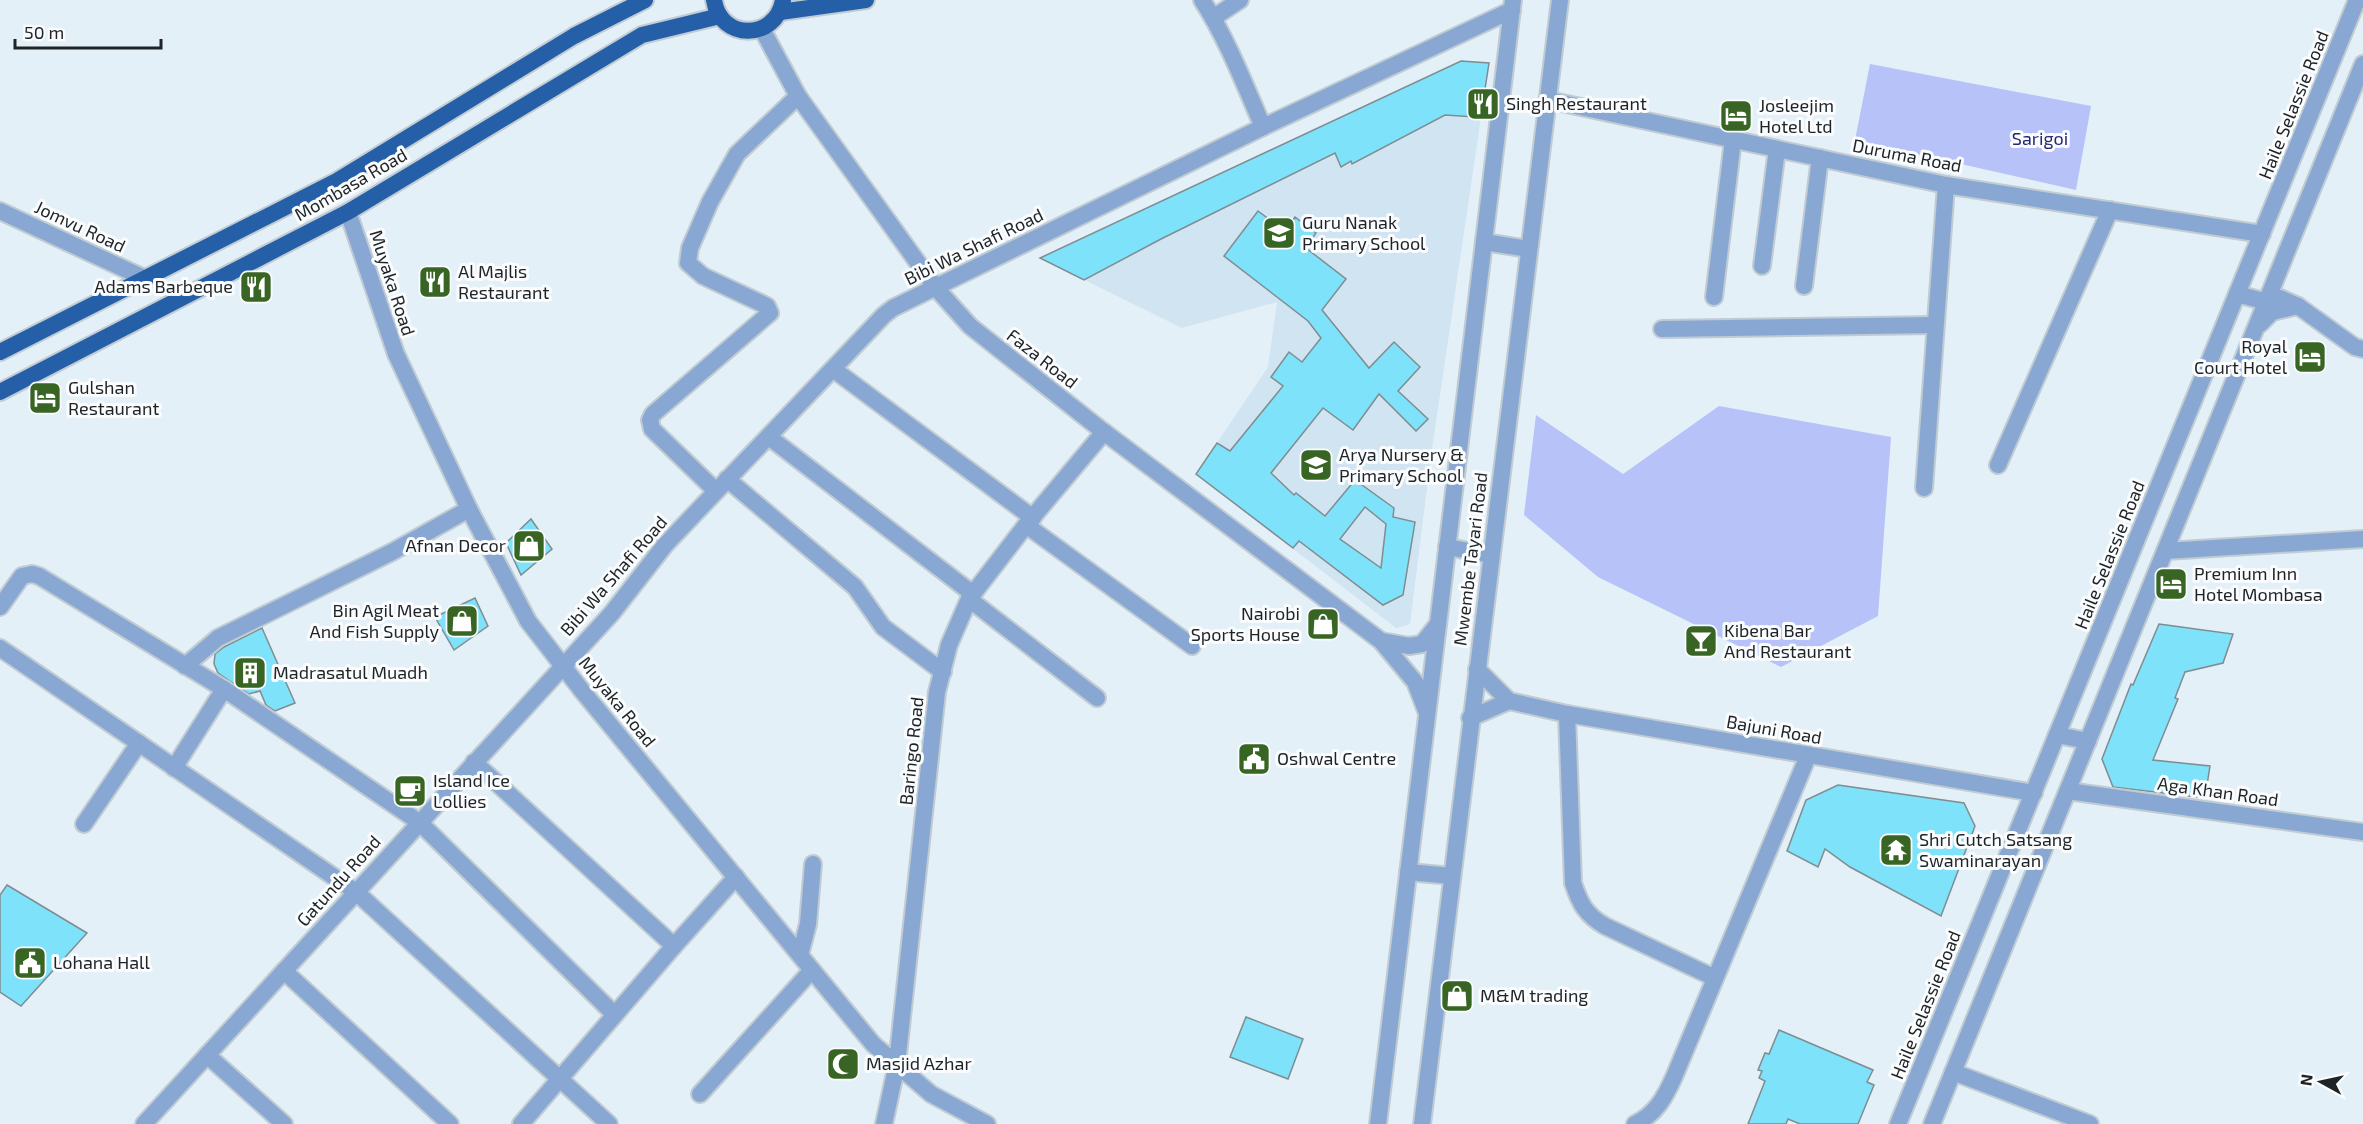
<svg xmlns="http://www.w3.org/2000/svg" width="2363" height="1124" font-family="'Exo 2',sans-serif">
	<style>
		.built { fill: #d1e4f1 }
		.green { fill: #b6c2f8 }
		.building { fill: #7ee2fb; stroke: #7f8c90; stroke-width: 1.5; fill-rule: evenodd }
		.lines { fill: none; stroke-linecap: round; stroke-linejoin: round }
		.minor-casing { stroke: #c0cbd2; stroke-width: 20 }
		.tertiary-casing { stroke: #c0cbd2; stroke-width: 20 }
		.trunk-casing { stroke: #c0cbd2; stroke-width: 20 }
		.minor { stroke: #88a8d3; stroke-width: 16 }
		.tertiary { stroke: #88a8d3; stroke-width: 16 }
		.trunk { stroke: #245fa8; stroke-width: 16 }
		.labels { text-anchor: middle; stroke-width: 6; stroke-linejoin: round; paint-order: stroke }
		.poi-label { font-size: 18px; fill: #1e2325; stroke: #fafcfe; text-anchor: start }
		.street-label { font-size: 18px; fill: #1e2325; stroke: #fafcfe }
		.park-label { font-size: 18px; fill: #252774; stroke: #fafcfe }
	</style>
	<rect width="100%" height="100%" fill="#e4f0f8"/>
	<path class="built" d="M1461,61L1489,63L1431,456L1410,624L1396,628L1196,474L1268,367L1277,302L1182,328L1040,258Z"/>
	<g class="green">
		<path d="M1870,64L2091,106L2076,190L1855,140Z"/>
		<path d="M1719,406L1891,437L1878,616L1781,667L1598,577L1524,515L1536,415L1623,474Z"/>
	</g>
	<g class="building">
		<path d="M1461,61L1489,63L1481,115L1475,114V117L1445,115L1352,164L1351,161L1341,167L1335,153L1161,239L1084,280L1040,258Z"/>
		<path d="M1258,211L1285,231L1295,217L1316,233L1306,248L1346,279L1322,310L1369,368L1394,342L1420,367L1398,391L1428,419L1416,431L1379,394L1353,430L1323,408L1271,473L1294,495L1296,493L1325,516L1355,480L1394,508L1393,517L1415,522L1403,595L1383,605L1299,541L1293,548L1196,474L1217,443L1230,451L1283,386L1271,377L1289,352L1302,362L1321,338L1308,321L1224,256ZM1365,507L1386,524L1381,568L1340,539Z"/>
		<path d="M531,519L552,549L521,575L506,543Z"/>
		<path d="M475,598L488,626L454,650L435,617Z"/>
		<path d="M2159,624L2233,634L2223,663L2185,672L2175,698L2178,699L2153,760L2210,766L2205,798L2113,787L2102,759L2131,684L2133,685Z"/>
		<path d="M262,628L295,703L275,711L266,705L260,691L249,694L218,673L214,664L215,654L224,647Z"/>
		<path d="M1838,785L1964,803L1975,826L1941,916L1850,867L1825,849L1818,867L1787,851L1806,800Z"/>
		<path d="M7,885L87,933L21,1006L0,992V895Z"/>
		<path d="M1246,1017L1303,1039L1288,1079L1230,1057Z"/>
		<path d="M1779,1030L1873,1070L1867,1082L1874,1085L1858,1124H1800L1788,1119L1786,1124H1748L1765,1081L1759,1078L1762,1071L1758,1070L1765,1053L1769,1054Z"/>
	</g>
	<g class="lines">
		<g class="minor-casing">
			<g id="minor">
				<path d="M1202,0C1227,39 1244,83 1263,127"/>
				<path d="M1213,18L1240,0"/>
				<path d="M762,29L798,96L936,288L970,326L1104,432L1381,641L1415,682L1427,713"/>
				<path d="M1548,100L1946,185L2262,234"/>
				<path d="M0,211L144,278"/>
				<path d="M348,212L396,354L469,509L528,621L583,692L873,1044L931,1094L987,1124"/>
				<path d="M1762,266L1777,149"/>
				<path d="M1804,286L1820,158"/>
				<path d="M2237,294L2267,302L2280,298L2298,306L2355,347L2363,349"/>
				<path d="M1714,297L1733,140"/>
				<path d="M1662,329L1935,325"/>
				<path d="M833,369L1033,518"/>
				<path d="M769,437L973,594"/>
				<path d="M1998,465L2110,210"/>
				<path d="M727,479L855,587L883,627L943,672"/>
				<path d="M1924,488L1946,185"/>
				<path d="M716,491L652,429L650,420L653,414L770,313L767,306L703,276L688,263L690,248L710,202L737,154L798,96"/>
				<path d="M1026,525L1192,646"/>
				<path d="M2165,551L2363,539"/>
				<path d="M969,599L1097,698"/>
				<path d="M0,607L22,576L32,574L39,576L224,689L419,822L614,1014"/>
				<path d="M1381,641L1409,646L1422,644L1438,624"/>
				<path d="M0,648L356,892L609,1124"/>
				<path d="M185,666L218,638L392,552L469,509"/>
				<path d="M1477,669L1509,701L1567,714L2034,793"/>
				<path d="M1567,714L1573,883C1580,904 1586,915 1605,926L1715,978"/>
				<path d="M1470,718L1509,701"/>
				<path d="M474,762L674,946"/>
				<path d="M174,768L224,689"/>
				<path d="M2068,791L2363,832"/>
				<path d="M84,824L139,743"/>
				<path d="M800,955L808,924L813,864"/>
				<path d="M284,971L450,1124"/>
				<path d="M207,1055L284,1124"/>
				<path d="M1953,1072L2090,1124"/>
				<path d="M700,1094L812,970"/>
				<path d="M144,1124L612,613L665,545L884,315L893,308L1263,127L1512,10"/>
				<path d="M521,1124L674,946L736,877"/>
				<path d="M884,1124L897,1064L937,692L949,645L969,599L1026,525L1104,432"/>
				<path d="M1635,1124C1656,1114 1665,1097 1674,1077L1808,756"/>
			</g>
		</g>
		<g class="tertiary-casing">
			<g id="tertiary">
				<path d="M1484,242L1529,249"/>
				<path d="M2260,324L2272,312L2298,306"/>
				<path d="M1447,547L1491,555"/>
				<path d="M2057,735L2088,741"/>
				<path d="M1408,872L1452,876"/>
				<path d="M1378,1124L1513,0"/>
				<path d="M1422,1124L1560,0"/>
				<path d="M1898,1124L2357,0"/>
				<path d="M1932,1124L2363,64"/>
			</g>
		</g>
		<g class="trunk-casing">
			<g id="trunk">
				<path d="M714,0C720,41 776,41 783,0"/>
				<path d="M780,12L866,0"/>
				<path d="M0,352L335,182L574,36L645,0"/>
				<path d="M0,392L348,212L642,35L720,16"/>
			</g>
		</g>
		<use href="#minor" class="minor"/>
		<use href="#tertiary" class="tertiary"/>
		<use href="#trunk" class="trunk"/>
	</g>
	<defs>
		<g id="restaurant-square" transform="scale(1.725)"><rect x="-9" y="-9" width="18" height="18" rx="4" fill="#386523" stroke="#fafcfe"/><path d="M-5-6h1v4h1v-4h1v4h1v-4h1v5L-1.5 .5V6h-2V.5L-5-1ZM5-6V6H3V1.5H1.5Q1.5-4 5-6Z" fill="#fff"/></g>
		<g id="hotel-square" transform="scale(1.725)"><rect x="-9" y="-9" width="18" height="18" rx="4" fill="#386523" stroke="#fafcfe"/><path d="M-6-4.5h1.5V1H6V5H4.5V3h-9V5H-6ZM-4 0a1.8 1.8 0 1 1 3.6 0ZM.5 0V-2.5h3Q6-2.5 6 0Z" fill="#fff"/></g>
		<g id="school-square" transform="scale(1.725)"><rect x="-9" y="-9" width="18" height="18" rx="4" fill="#386523" stroke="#fafcfe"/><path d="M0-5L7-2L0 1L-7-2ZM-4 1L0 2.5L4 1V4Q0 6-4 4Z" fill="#fff"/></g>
		<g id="shop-square" transform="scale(1.725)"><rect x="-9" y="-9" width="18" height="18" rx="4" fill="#386523" stroke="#fafcfe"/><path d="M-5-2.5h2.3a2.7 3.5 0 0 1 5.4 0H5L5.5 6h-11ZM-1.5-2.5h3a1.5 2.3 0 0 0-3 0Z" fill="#fff"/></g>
		<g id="bar-square" transform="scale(1.725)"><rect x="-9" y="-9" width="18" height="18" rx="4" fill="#386523" stroke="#fafcfe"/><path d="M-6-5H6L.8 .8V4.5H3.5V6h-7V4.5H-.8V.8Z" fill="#fff"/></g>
		<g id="building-square" transform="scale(1.725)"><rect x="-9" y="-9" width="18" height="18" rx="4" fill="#386523" stroke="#fafcfe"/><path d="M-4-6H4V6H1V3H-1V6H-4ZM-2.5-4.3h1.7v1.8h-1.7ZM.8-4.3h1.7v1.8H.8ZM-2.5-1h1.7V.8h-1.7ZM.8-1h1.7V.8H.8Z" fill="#fff"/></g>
		<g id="civic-square" transform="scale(1.725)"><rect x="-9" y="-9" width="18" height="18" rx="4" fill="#386523" stroke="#fafcfe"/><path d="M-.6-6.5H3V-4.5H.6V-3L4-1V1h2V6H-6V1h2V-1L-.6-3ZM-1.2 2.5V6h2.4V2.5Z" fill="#fff"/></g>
		<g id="cafe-square" transform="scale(1.725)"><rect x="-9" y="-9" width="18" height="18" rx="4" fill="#386523" stroke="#fafcfe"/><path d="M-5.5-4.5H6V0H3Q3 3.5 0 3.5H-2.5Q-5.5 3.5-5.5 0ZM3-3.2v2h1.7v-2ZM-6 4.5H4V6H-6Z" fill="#fff"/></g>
		<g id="temple-square" transform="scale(1.725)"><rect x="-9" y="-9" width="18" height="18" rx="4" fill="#386523" stroke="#fafcfe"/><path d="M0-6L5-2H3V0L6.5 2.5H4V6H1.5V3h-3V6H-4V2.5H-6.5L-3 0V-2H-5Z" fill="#fff"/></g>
		<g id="mosque-square" transform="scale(1.725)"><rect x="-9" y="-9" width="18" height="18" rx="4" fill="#386523" stroke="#fafcfe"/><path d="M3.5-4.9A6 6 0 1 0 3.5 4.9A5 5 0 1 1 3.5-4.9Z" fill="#fff"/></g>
	</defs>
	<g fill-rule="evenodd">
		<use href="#restaurant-square" x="1483" y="104"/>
		<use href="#hotel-square" x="1736" y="116"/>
		<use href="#school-square" x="1279" y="233"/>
		<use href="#restaurant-square" x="435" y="282"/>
		<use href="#restaurant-square" x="256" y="287"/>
		<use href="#hotel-square" x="2310" y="357"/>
		<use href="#hotel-square" x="45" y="398"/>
		<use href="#school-square" x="1316" y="465"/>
		<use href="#shop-square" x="529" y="546"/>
		<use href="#hotel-square" x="2171" y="584"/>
		<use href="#shop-square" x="462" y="621"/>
		<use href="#shop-square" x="1323" y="624"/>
		<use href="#bar-square" x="1701" y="641"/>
		<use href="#building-square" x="250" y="673"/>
		<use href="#civic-square" x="1254" y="759"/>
		<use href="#cafe-square" x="410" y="791"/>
		<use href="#temple-square" x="1896" y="850"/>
		<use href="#civic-square" x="30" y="963"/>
		<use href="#shop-square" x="1457" y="996"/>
		<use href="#mosque-square" x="843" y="1064"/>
	</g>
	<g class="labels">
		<g class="poi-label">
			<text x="1506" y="110">Singh Restaurant</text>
			<text x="1759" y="112">Josleejim<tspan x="1759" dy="21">Hotel Ltd</tspan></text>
			<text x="1302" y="229">Guru Nanak<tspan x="1302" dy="21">Primary School</tspan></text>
			<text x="458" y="278">Al Majlis<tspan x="458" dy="21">Restaurant</tspan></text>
			<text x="233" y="293" text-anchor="end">Adams Barbeque</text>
			<text x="2287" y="353" text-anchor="end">Royal<tspan x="2287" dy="21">Court Hotel</tspan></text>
			<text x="68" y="394">Gulshan<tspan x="68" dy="21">Restaurant</tspan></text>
			<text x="1339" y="461">Arya Nursery &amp;<tspan x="1339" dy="21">Primary School</tspan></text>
			<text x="506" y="552" text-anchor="end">Afnan Decor</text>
			<text x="2194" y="580">Premium Inn<tspan x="2194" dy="21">Hotel Mombasa</tspan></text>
			<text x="439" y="617" text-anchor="end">Bin Agil Meat<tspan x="439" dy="21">And Fish Supply</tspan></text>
			<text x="1300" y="620" text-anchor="end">Nairobi<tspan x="1300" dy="21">Sports House</tspan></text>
			<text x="1724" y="637">Kibena Bar<tspan x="1724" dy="21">And Restaurant</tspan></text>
			<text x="273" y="679">Madrasatul Muadh</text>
			<text x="1277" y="765">Oshwal Centre</text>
			<text x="433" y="787">Island Ice<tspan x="433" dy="21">Lollies</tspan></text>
			<text x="1919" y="846">Shri Cutch Satsang<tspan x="1919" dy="21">Swaminarayan</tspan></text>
			<text x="53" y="969">Lohana Hall</text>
			<text x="1480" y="1002">M&amp;M trading</text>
			<text x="866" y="1070">Masjid Azhar</text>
		</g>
		<g class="street-label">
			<text transform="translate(2294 105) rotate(-68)" y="6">Haile Selassie Road</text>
			<text transform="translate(1907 156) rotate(11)" y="6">Duruma Road</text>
			<text transform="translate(351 185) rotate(-30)" y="6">Mombasa Road</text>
			<text transform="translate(80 227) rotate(25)" y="6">Jomvu Road</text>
			<text transform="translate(974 247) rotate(-26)" y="6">Bibi Wa Shafi Road</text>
			<text transform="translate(392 283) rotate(72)" y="6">Muyaka Road</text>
			<text transform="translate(1042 359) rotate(38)" y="6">Faza Road</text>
			<text transform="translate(2110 555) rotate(-68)" y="6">Haile Selassie Road</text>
			<text transform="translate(1471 559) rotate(-83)" y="6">Mwembe Tayari Road</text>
			<text transform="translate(614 576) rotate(-49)" y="6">Bibi Wa Shafi Road</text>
			<text transform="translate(617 702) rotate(51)" y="6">Muyaka Road</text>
			<text transform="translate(1774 730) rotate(10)" y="6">Bajuni Road</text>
			<text transform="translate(912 751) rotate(-84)" y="6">Baringo Road</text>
			<text transform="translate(2218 792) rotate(8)" y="6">Aga Khan Road</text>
			<text transform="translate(339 881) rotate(-48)" y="6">Gatundu Road</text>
			<text transform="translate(1926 1005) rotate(-68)" y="6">Haile Selassie Road</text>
		</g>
		<g class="park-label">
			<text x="2040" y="145">Sarigoi</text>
		</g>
	</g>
	<g transform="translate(2321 1082) rotate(278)" stroke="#fafcfe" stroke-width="4.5" paint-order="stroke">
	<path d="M0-4.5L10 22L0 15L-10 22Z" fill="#1e2325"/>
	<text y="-9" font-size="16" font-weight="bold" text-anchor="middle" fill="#1e2325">N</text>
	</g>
	<path d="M15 39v9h146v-9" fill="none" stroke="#1e2325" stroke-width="3"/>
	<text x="24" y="39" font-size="18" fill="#1e2325" stroke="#fafcfe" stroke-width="4.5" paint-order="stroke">50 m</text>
</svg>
